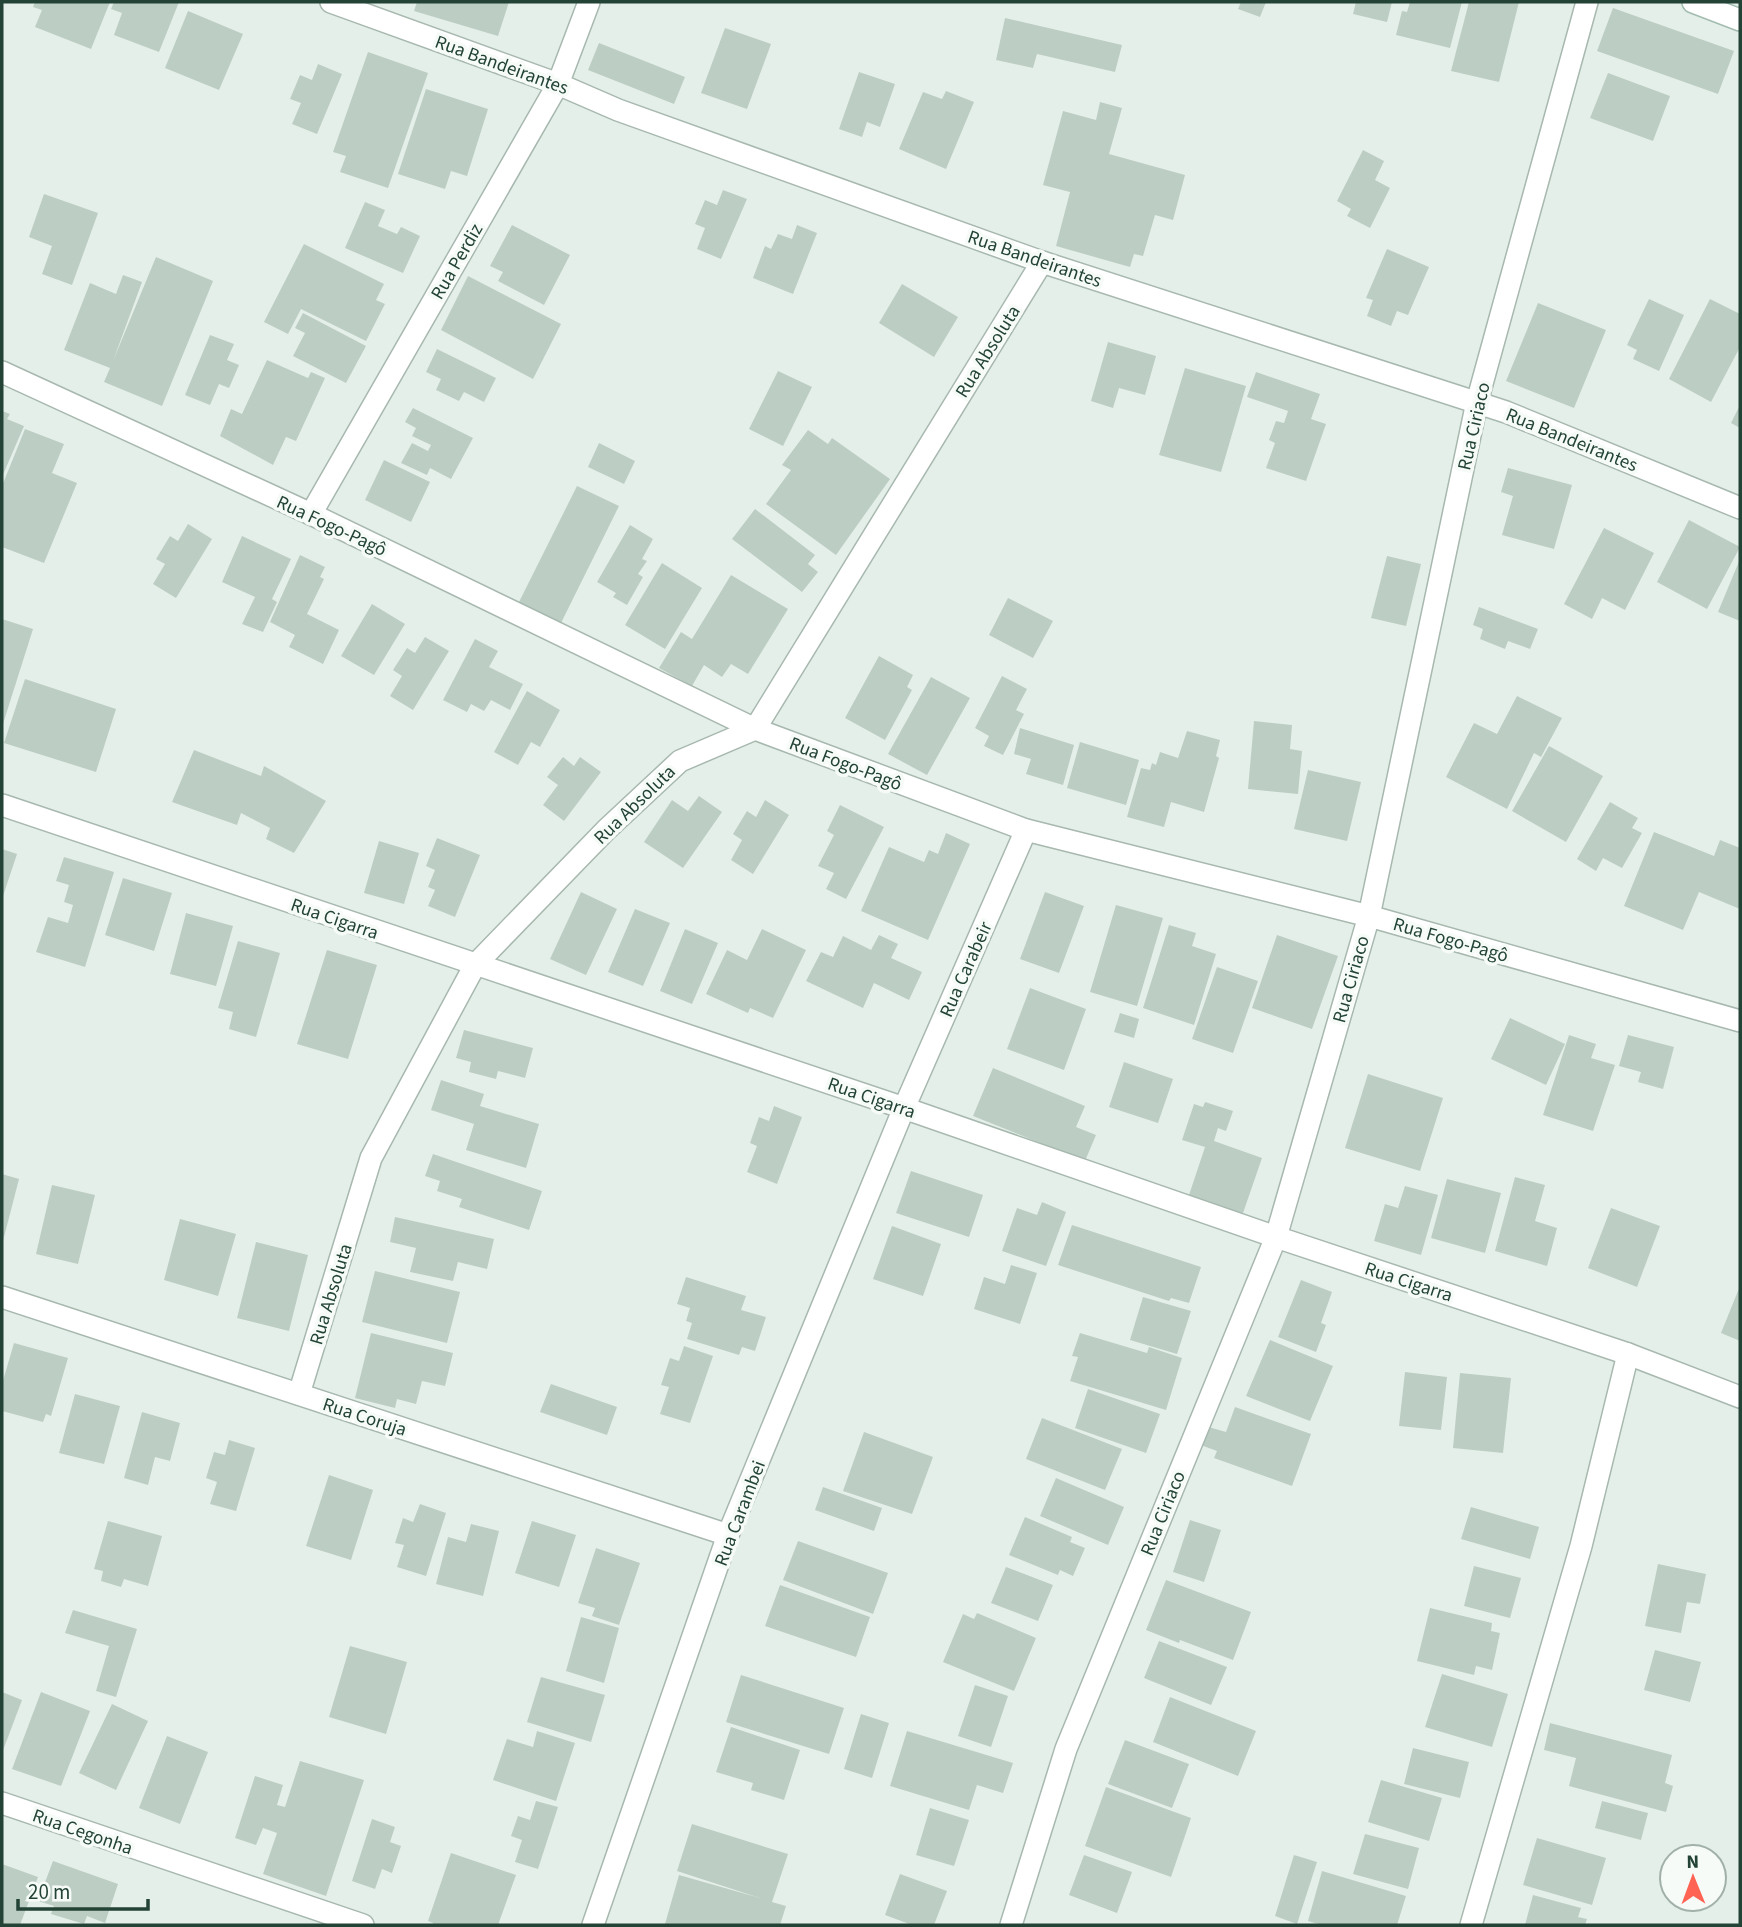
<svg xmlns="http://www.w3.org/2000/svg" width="1742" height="1927" font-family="'Source Sans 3',sans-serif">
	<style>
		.building { fill: #bccdc4 }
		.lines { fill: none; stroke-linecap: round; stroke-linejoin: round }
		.street-casing { stroke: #a7b8af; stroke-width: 24 }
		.secondary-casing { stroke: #a2bcaf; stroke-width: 24 }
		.street { stroke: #fff; stroke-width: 21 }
		.secondary { stroke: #fff; stroke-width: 21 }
		.labels { text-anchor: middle; stroke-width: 7; stroke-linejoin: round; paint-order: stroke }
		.street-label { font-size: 19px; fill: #224335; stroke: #f6fbf8 }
	</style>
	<rect width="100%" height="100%" fill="#e5efe9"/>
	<g class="building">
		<path d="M35,2H110L91,49L35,27L42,10L33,7Z"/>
		<path d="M114,2H179L159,52L114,35L122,13L111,9Z"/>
		<path d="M417,2H509L498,36L414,11Z"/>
		<path d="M1241,2H1266L1260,17L1238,9Z"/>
		<path d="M1356,2H1392L1387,22L1353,14Z"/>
		<path d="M1410,2H1462L1450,48L1396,35L1402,11L1407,12Z"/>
		<path d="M1469,2H1519L1499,82L1451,71Z"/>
		<path d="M1613,8L1734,51L1718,94L1597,51Z"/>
		<path d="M188,11L243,34L219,90L165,68Z"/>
		<path d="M1005,18L1122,45L1115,72L1037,54L1033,68L996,60Z"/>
		<path d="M725,28L771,44L747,109L701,93Z"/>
		<path d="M599,43L685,77L674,104L588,70Z"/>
		<path d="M368,52L428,73L388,188L340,172L346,156L333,152Z"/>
		<path d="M318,64L342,74L317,134L292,124L301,103L290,99L300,75L312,80Z"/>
		<path d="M859,72L895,84L880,127L867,122L862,137L839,129Z"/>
		<path d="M1608,73L1670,96L1653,141L1590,118Z"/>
		<path d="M426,89L488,109L467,176L451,171L445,189L398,174Z"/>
		<path d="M946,91L974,102L946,169L899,149L923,92L942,99Z"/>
		<path d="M1100,102L1122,108L1109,154L1185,175L1173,220L1155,215L1143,256L1134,254L1130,267L1056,246L1070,192L1043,185L1063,111L1096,120Z"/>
		<path d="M1363,150L1384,161L1375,180L1390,188L1370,228L1347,216L1351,209L1337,201Z"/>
		<path d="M723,190L747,199L721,259L697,249L705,228L695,224L705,200L717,205Z"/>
		<path d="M44,194L98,213L72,285L42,274L52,246L29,237Z"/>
		<path d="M365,202L385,210L378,226L397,234L401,227L420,236L403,273L345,248Z"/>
		<path d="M512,225L570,255L544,305L498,281L503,272L490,266Z"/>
		<path d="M797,225L817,233L793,294L753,278L765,246L771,249L778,234L792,239Z"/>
		<path d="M304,244L384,284L376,300L385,304L366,341L301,309L288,334L264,322Z"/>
		<path d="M1387,249L1429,267L1408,315L1397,311L1391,326L1367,316L1373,300L1366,298Z"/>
		<path d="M156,257L213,281L162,406L104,382L110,368L64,350L90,283L116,294L123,275L142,282L113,361Z"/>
		<path d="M468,276L561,324L533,379L441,330Z"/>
		<path d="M902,284L958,317L934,357L879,323Z"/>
		<path d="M1649,299L1684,315L1659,371L1633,359L1637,350L1627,345Z"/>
		<path d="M1710,299L1740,314V347L1711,402L1669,379Z"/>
		<path d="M1538,303L1606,330L1574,408L1506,381Z"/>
		<path d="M303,313L366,346L346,383L293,356L305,333L295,328Z"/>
		<path d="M210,335L234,344L227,360L239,365L229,388L219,384L210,405L185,395Z"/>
		<path d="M1108,342L1156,356L1145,395L1119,388L1113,408L1091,401Z"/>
		<path d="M437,349L496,378L484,402L464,392L459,401L436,390L441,379L426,372Z"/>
		<path d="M267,360L308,378L311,372L325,378L296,441L286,437L273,465L220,436L231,409L242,414Z"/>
		<path d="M1185,368L1246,386L1221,472L1159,455Z"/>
		<path d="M778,371L812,387L783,446L749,429Z"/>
		<path d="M1256,372L1320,394L1311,419L1326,424L1306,481L1266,468L1275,443L1269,440L1276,421L1284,423L1288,411L1247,397Z"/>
		<path d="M1740,405V428L1731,423Z"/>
		<path d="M413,408L473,438L451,479L430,468L427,475L401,463L412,443L428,451L431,445L412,436L416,428L405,422Z"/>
		<path d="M2,411L10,414L7,419L24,426L2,477Z"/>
		<path d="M25,429L64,444L52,473L77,483L44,563L2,547V486Z"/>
		<path d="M808,430L828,444L832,438L890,479L836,555L766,504L791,470L782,465Z"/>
		<path d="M599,443L635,461L624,484L588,467Z"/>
		<path d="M384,460L430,482L411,522L365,500Z"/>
		<path d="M1508,468L1572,485L1554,549L1502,535L1513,496L1501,492Z"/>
		<path d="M577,486L619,506L561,623L519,602Z"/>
		<path d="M755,509L815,555L808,564L818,572L802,592L732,539Z"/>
		<path d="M1689,520L1740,547L1707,609L1657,582Z"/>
		<path d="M188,524L212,539L176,598L153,584L165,564L156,559L170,536L178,541Z"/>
		<path d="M630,525L653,539L642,559L647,561L638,574L643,577L627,605L613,597L616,593L597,582Z"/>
		<path d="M1604,528L1654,553L1625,610L1602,598L1592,619L1564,604Z"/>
		<path d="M242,536L291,559L272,599L277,602L263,632L242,624L255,597L222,582Z"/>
		<path d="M300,555L325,567L320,577L324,579L307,614L339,630L323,664L289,647L295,635L270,622Z"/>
		<path d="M1387,556L1421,564L1406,626L1371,618Z"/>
		<path d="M1740,559V621L1718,612Z"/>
		<path d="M662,563L702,588L665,649L625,625Z"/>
		<path d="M731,575L788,609L748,674L731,664L722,677L704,665L692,686L659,668L681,632L692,639Z"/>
		<path d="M1008,598L1053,621L1033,658L989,635Z"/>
		<path d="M372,604L405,624L374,675L341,656Z"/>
		<path d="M1479,607L1538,629L1530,649L1508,641L1505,649L1480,639L1483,629L1473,625Z"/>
		<path d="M2,619L33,629L2,727Z"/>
		<path d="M425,637L449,651L413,710L390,696L402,676L393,670L407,648L415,653Z"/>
		<path d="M475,639L498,651L489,667L523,684L510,710L491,700L484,711L471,704L467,712L443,700Z"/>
		<path d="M879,656L913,675L907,687L912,690L885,740L845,718Z"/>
		<path d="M1002,676L1027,689L1016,710L1024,714L1003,755L984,746L989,736L975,728Z"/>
		<path d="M931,677L970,698L927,775L888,754Z"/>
		<path d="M25,679L116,709L96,772L4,743Z"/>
		<path d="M527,691L560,710L540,747L531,742L518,765L494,752Z"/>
		<path d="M1517,696L1562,718L1541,757L1534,753L1507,809L1446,777L1474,723L1497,734Z"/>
		<path d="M1254,721L1292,725L1290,749L1302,751L1298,794L1248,789Z"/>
		<path d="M1020,728L1074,745L1063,785L1026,774L1031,759L1014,754Z"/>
		<path d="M1187,731L1220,740L1216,756L1219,758L1204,812L1171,802L1164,827L1127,817L1141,768L1150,770L1152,763L1156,765L1160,752L1178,758Z"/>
		<path d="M1080,742L1139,760L1126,805L1067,788Z"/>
		<path d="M1549,746L1603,776L1566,842L1512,811Z"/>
		<path d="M194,750L261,776L264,766L326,801L294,853L266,839L270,828L241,813L237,825L172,802Z"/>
		<path d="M563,757L574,766L580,757L601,772L564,821L543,805L558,785L547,777Z"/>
		<path d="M1308,770L1361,782L1347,841L1294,829Z"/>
		<path d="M699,796L722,812L683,868L644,842L672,800L688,811Z"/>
		<path d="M765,800L789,815L753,874L731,860L742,840L733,834L747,811L756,817Z"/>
		<path d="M1610,802L1638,818L1632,828L1642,833L1622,868L1603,858L1596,871L1577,859Z"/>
		<path d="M840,805L884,827L846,899L826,889L834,873L818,866L834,835L827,831Z"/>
		<path d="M1654,832L1714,856L1720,840L1740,848V909L1699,892L1683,930L1624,906Z"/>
		<path d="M946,833L970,844L928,940L861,911L889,847L924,862L929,850L938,854Z"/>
		<path d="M437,838L480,855L455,917L428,906L435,890L428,887L435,870L426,866Z"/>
		<path d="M379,841L419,853L404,904L364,893Z"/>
		<path d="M2,849L17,854L2,899Z"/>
		<path d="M64,857L114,872L85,967L36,952L48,917L68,923L73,905L64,902L69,885L56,881Z"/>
		<path d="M123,878L172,893L154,951L105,935Z"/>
		<path d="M581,892L617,909L586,975L550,959Z"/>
		<path d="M1045,892L1084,906L1059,973L1020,959Z"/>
		<path d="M1116,905L1163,918L1137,1006L1090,992Z"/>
		<path d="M635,909L670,923L643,986L608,972Z"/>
		<path d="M186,913L233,926L216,986L170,974Z"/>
		<path d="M1169,925L1196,933L1192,946L1216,954L1194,1025L1143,1008Z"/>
		<path d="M685,929L718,943L692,1004L660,991Z"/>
		<path d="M762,929L806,950L773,1018L750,1008L748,1013L706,994L727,950L747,960Z"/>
		<path d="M879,935L898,944L891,958L922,972L909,1000L874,983L863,1008L806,981L821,952L833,957L843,936L871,950Z"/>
		<path d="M1277,935L1338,956L1312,1029L1252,1008Z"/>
		<path d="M238,941L280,953L256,1037L229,1029L233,1012L218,1008Z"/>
		<path d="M327,950L377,965L348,1059L297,1044Z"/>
		<path d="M1217,967L1258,981L1233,1053L1192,1039Z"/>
		<path d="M1030,988L1086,1009L1064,1070L1007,1049Z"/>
		<path d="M1120,1013L1139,1019L1134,1038L1114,1032Z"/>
		<path d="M1510,1018L1565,1044L1546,1085L1491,1059Z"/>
		<path d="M464,1030L533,1048L525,1078L498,1071L496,1079L469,1072L471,1062L456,1058Z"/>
		<path d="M1569,1035L1596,1044L1591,1058L1615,1065L1593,1131L1543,1115Z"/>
		<path d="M1628,1035L1674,1047L1663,1089L1638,1082L1641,1072L1619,1066Z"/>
		<path d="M1124,1062L1173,1079L1158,1123L1109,1107Z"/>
		<path d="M993,1068L1085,1106L1076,1127L1096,1135L1085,1161L973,1116Z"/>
		<path d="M1368,1074L1443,1098L1420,1171L1345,1148Z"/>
		<path d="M441,1080L484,1094L480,1106L539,1124L526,1168L466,1150L474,1124L431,1110Z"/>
		<path d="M1205,1102L1233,1111L1226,1131L1218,1128L1214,1141L1262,1158L1242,1216L1188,1198L1205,1147L1182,1140L1194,1104L1203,1107Z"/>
		<path d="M774,1106L802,1117L777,1184L747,1172L757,1146L750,1143L759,1117L769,1121Z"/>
		<path d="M433,1154L542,1191L529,1230L459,1207L462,1199L437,1191L440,1181L425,1176Z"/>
		<path d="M911,1171L983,1195L969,1237L896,1213Z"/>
		<path d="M2,1174L19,1179L3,1241H2Z"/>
		<path d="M1515,1177L1545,1185L1535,1221L1557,1228L1547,1266L1495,1251Z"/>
		<path d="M1447,1179L1501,1193L1485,1253L1431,1238Z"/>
		<path d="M52,1185L95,1195L78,1264L36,1254Z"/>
		<path d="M1405,1186L1438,1195L1421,1255L1374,1241L1385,1204L1398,1208Z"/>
		<path d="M1042,1202L1066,1212L1046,1266L1002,1251L1017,1208L1037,1215Z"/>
		<path d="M1611,1208L1660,1226L1637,1287L1588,1268Z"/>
		<path d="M395,1217L494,1239L487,1269L458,1262L453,1281L410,1272L416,1248L390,1242Z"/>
		<path d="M180,1219L236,1234L218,1296L164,1280Z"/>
		<path d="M1072,1225L1201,1267L1189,1303L1171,1298L1169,1301L1058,1265Z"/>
		<path d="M892,1226L941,1244L923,1296L873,1279Z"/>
		<path d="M256,1242L308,1255L289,1331L237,1318Z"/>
		<path d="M1011,1265L1037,1273L1020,1324L974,1309L984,1277L1005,1284Z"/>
		<path d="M375,1271L460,1292L447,1343L362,1322Z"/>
		<path d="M686,1277L746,1296L741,1310L766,1317L755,1351L742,1347L739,1355L687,1339L692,1323L686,1321L690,1308L677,1304Z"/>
		<path d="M1301,1280L1332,1292L1321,1323L1326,1325L1316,1352L1278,1337Z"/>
		<path d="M1740,1286V1341L1721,1333Z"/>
		<path d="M1143,1297L1191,1311L1177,1354L1130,1340Z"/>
		<path d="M371,1333L453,1353L445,1386L422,1381L416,1404L397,1399L395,1408L355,1398Z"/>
		<path d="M1080,1333L1147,1353L1149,1347L1182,1358L1166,1410L1070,1381L1078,1357L1072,1356Z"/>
		<path d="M1270,1340L1333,1366L1310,1421L1246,1396Z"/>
		<path d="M14,1343L68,1358L51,1416L46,1414L43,1422L2,1411V1384Z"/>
		<path d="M684,1346L713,1356L690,1423L660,1414L669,1387L661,1385L670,1358L679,1361Z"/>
		<path d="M1405,1372L1447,1377L1441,1430L1399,1426Z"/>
		<path d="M1460,1373L1511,1378L1503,1453L1453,1448Z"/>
		<path d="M551,1384L617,1407L607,1435L540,1412Z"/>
		<path d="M1088,1389L1160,1414L1146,1453L1075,1428Z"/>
		<path d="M75,1394L120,1406L104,1464L59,1453Z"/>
		<path d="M1235,1407L1311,1434L1292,1486L1214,1458L1217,1451L1198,1444L1205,1426L1226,1432Z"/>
		<path d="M142,1412L180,1423L170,1461L155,1457L148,1485L124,1478Z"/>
		<path d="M1042,1418L1122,1449L1105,1490L1026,1459Z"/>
		<path d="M864,1432L933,1457L912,1514L843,1491Z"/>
		<path d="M229,1440L255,1448L236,1511L210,1504L217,1482L206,1478L214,1452L225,1455Z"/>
		<path d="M329,1475L373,1490L351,1560L306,1546Z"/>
		<path d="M1056,1478L1124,1507L1108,1545L1040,1516Z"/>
		<path d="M823,1487L882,1508L874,1531L815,1510Z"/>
		<path d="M420,1504L446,1513L426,1576L397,1567L404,1545L395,1543L403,1518L413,1522Z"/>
		<path d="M1471,1507L1539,1527L1530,1559L1461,1539Z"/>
		<path d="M1025,1517L1072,1537L1070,1542L1085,1548L1073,1576L1060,1570L1058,1575L1009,1555Z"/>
		<path d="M1190,1520L1221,1530L1204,1582L1173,1572Z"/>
		<path d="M108,1521L162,1536L148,1586L124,1579L121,1587L101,1581L103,1571L94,1569Z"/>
		<path d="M532,1521L576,1535L559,1587L515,1573Z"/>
		<path d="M471,1524L499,1531L483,1596L436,1584L448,1537L466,1542Z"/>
		<path d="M798,1541L888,1573L873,1614L783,1580Z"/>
		<path d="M596,1548L640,1563L619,1625L592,1616L595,1608L578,1603Z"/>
		<path d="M1658,1564L1706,1574L1700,1604L1687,1602L1681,1633L1645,1626Z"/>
		<path d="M1474,1566L1521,1578L1510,1618L1464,1606Z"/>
		<path d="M1006,1567L1053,1585L1038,1621L991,1603Z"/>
		<path d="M1166,1580L1251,1612L1233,1660L1180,1640L1179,1643L1146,1630Z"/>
		<path d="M780,1585L870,1617L856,1657L765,1626Z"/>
		<path d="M1430,1608L1492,1623L1491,1631L1500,1633L1492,1670L1476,1666L1474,1675L1417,1661Z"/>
		<path d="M73,1610L137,1629L116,1697L96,1691L109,1646L65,1633Z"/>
		<path d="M977,1613L1036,1638L1014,1691L943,1662L963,1614L974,1619Z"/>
		<path d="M581,1617L619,1628L604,1683L566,1671Z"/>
		<path d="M1159,1641L1227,1667L1211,1705L1144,1678Z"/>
		<path d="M350,1646L407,1662L386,1734L329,1717Z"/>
		<path d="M1655,1650L1701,1662L1690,1702L1644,1690Z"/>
		<path d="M1442,1674L1508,1694L1492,1747L1425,1727Z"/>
		<path d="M741,1675L844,1708L829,1754L726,1722Z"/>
		<path d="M541,1677L605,1695L591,1742L527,1722Z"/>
		<path d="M975,1685L1008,1696L991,1747L958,1736Z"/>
		<path d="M2,1692L22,1700L2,1753Z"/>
		<path d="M41,1692L90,1711L61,1786L12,1769Z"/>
		<path d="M1170,1697L1256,1731L1238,1776L1153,1742Z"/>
		<path d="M112,1704L148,1721L116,1790L79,1773Z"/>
		<path d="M861,1714L889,1723L872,1778L844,1769Z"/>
		<path d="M1550,1723L1672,1755L1665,1783L1673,1786L1666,1812L1569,1786L1576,1758L1544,1750Z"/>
		<path d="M731,1727L800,1750L784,1800L751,1790L753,1783L716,1772Z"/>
		<path d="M537,1731L575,1743L556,1801L493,1780L507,1739L533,1747Z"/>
		<path d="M907,1731L1013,1763L1003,1793L977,1785L969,1810L890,1786Z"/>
		<path d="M167,1736L208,1752L180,1824L139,1808Z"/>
		<path d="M1125,1740L1189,1764L1172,1808L1108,1784Z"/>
		<path d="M1413,1748L1469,1762L1460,1798L1404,1784Z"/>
		<path d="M300,1761L364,1780L326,1896L263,1874L277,1833L263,1828L256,1845L235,1838L255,1776L283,1785L277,1805L285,1807Z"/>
		<path d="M1381,1780L1442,1798L1429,1841L1368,1822Z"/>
		<path d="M1106,1787L1191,1818L1171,1877L1085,1846Z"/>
		<path d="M536,1801L558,1807L538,1869L515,1862L522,1840L511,1836L518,1816L530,1820Z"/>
		<path d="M1602,1801L1648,1813L1641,1840L1595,1828Z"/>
		<path d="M930,1808L969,1820L954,1866L916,1855Z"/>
		<path d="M372,1819L395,1827L390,1842L401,1846L392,1873L382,1869L375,1889L352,1881Z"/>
		<path d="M692,1824L788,1854L772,1902L786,1906L780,1925L665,1924L679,1875L760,1898L677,1871Z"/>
		<path d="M1365,1834L1419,1848L1408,1889L1353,1874Z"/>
		<path d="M1537,1838L1606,1858L1592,1905L1523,1885Z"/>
		<path d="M451,1853L516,1875L498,1925H433V1923L428,1921Z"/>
		<path d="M1084,1855L1132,1872L1117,1913L1069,1895Z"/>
		<path d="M1294,1855L1317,1862L1297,1924L1275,1916Z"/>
		<path d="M53,1861L118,1884L105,1923L87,1916L84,1924L51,1914L54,1906L38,1901Z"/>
		<path d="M2,1864L38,1877L20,1925H2Z"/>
		<path d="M1322,1871L1406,1896L1397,1925H1322L1308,1921Z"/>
		<path d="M900,1874L947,1891L934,1925H912L885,1915Z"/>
		<path d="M1533,1895L1581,1908L1578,1917L1587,1919L1585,1925H1525Z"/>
	</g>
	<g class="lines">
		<g class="street-casing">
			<g id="street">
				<path d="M331,2L558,84L618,110L1042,262L1506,412L1740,508"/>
				<path d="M2,372L311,514L755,729L1026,830L1369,916L1740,1021"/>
				<path d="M311,514L558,84L589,2"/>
				<path d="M2,805L904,1108L1276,1237L1628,1354L1740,1397"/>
				<path d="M2,1297L728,1535"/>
				<path d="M299,1394L371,1158L475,965L606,830L680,761L755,729L1042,262"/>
				<path d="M2,1803L363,1925"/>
				<path d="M593,1925L728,1535L904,1108L1026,830"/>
				<path d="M1011,1925L1066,1749L1276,1237L1369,916L1477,402L1587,2"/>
				<path d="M1471,1925L1581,1546L1628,1354"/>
			</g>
		</g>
		<g class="secondary-casing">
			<path id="secondary" d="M1693,2L1740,20"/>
		</g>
		<use href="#street" class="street"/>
		<use href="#secondary" class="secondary"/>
	</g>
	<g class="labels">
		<g class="street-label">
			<text transform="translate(502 64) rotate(20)" y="7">Rua Bandeirantes</text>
			<text transform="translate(1035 258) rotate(19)" y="7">Rua Bandeirantes</text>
			<text transform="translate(456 261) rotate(-60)" y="7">Rua Perdiz</text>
			<text transform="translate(987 351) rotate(-58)" y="7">Rua Absoluta</text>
			<text transform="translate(1473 426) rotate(-77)" y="7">Rua Ciriaco</text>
			<text transform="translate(1572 439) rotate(22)" y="7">Rua Bandeirantes</text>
			<text transform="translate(332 525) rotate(25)" y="7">Rua Fogo-Pagô</text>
			<text transform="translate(846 763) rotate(21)" y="7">Rua Fogo-Pagô</text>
			<text transform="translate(634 804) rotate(-44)" y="7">Rua Absoluta</text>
			<text transform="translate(335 918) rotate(19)" y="7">Rua Cigarra</text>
			<text transform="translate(1451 939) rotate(16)" y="7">Rua Fogo-Pagô</text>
			<text transform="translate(965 969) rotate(-66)" y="7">Rua Carabeir</text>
			<text transform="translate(1350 979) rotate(-74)" y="7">Rua Ciriaco</text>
			<text transform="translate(872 1097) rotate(19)" y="7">Rua Cigarra</text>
			<text transform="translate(1409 1281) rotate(18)" y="7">Rua Cigarra</text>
			<text transform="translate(330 1294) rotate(-73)" y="7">Rua Absoluta</text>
			<text transform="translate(365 1416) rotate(18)" y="7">Rua Coruja</text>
			<text transform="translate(739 1513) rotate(-69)" y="7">Rua Carambei</text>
			<text transform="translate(1162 1513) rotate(-68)" y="7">Rua Ciriaco</text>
			<text transform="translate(83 1831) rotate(19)" y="7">Rua Cegonha</text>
		</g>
	</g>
	<rect width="1742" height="1927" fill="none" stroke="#224335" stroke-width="7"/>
	<g transform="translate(1693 1878) rotate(359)"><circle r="33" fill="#f6fbf8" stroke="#a1b1aa" stroke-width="2"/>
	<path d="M0-5L12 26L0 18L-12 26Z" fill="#fe6354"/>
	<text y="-10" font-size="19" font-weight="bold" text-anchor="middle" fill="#224335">N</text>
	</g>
	<path d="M18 1899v10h130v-10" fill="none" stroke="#224335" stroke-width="3.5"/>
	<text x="28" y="1899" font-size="21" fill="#224335" stroke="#f6fbf8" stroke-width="5" paint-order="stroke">20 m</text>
</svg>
